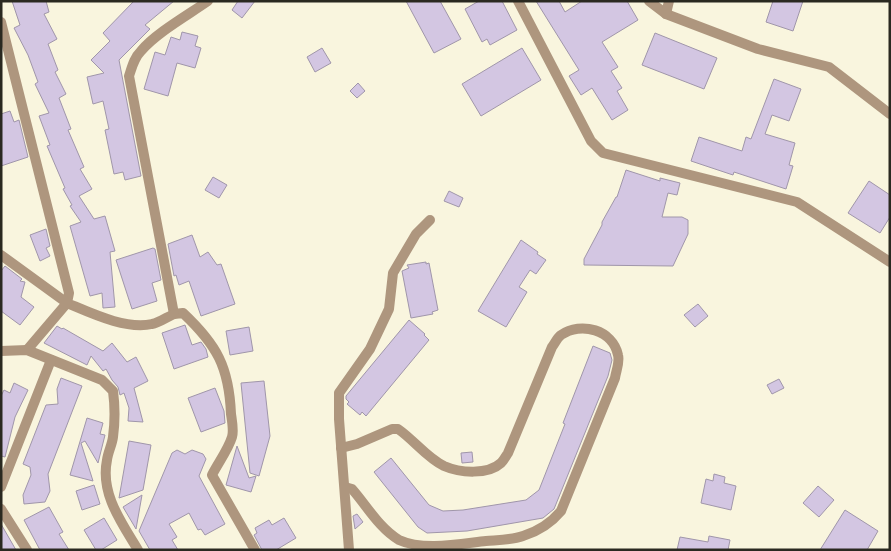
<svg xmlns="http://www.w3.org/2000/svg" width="891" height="551" font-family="Barlow,sans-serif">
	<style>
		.building { fill: #d3c6e2; stroke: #a096aa }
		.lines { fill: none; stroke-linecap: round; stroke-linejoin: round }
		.street { stroke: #ae967e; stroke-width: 10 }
	</style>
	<rect width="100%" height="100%" fill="#f9f5de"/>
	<g class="building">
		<path d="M12,1H46L49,12L44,14L57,39L48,44L58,70L55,72L66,94L59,98L71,129L68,130L84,167L80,169L92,189L79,196L94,219L105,216L115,251L110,252L115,307L103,308L102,293L90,296L70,226L81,222L70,206L72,205L63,189L65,188L47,146L50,145L39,116L49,113L35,84L38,82L28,55L14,28L20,25Z"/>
		<path d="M134,1H174L145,25L150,29L119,60L141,176L125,180L123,172L114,174L105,130L109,129L103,101L93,104L87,77L104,73L91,60L110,41L103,33Z"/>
		<path d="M238,1H255L242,18L232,10Z"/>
		<path d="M406,1H440L461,39L434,53Z"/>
		<path d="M479,1H502L517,30L490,45L487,39L482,42L465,9Z"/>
		<path d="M536,1H559L565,12L582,1H627L638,20L602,42L618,67L611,71L622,88L617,91L628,110L612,120L592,88L581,95L569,76L579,70Z"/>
		<path d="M773,1H803L793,31L766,22Z"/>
		<path d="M182,32L198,36L195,46L201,48L195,68L177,63L168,96L144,89L155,52L165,55L171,37L180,40Z"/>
		<path d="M655,33L717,58L704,89L642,65Z"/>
		<path d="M322,48L331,63L315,72L307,57Z"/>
		<path d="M522,48L541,80L481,116L462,84Z"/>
		<path d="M774,79L801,89L789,121L772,115L765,134L795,143L789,165L793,166L786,189L734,172L733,175L691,161L699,137L742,151L746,137L751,139Z"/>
		<path d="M358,83L365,91L357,98L350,91Z"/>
		<path d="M10,111L14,122L19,120L28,157L1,166V114Z"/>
		<path d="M626,170L660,181V178L680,183L677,195L668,193L662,217H682L688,220V234L673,266L584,265V259L602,225V222L616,197H617Z"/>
		<path d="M213,177L227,185L219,198L205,190Z"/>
		<path d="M869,181L890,195V217L880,233L848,213Z"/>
		<path d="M449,191L463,198L459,207L444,201Z"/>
		<path d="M46,229L50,246L46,248L50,256L40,261L30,235Z"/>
		<path d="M192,235L200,257L208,252L217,265L221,264L235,304L201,316L189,281L179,285L176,275L174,276L168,244Z"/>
		<path d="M521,240L538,252L537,254L546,260L536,274L530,270L519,287L527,292L506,327L478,311Z"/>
		<path d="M153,248L155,249L161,280L152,283L157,301L132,309L116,260Z"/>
		<path d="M426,262V264L429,263L438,310L432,312L433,314L411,318L402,271L409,268L407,265Z"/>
		<path d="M5,266L22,279L20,281L25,282L21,297L34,307L20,325L1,311V271Z"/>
		<path d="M698,304L708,316L695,327L684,315Z"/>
		<path d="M409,320L425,334L424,335L429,340L366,416L362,412L360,415L347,404L349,402L346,399V396Z"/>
		<path d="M185,325L192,345L201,342L206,349L208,357L174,369L162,333Z"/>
		<path d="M57,326L62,329L63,328L103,351L112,343L127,362L136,357L148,381L134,388L143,422L128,421L129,408L124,393L120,395L118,387L112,380L106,369L103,371L91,356L87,365L44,343Z"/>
		<path d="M249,327L253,351L230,355L226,331Z"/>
		<path d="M593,346L610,353L612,360L608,376L554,509L543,518L467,531L427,533L418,527L374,472L391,458L429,505L443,511L463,510L526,500L539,490L565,424L563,423Z"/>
		<path d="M61,378L82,386L48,474L50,491L45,502L24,504L23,495L31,475L30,467L23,464L46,405L58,404L57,389Z"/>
		<path d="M779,379L784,388L772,394L767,385Z"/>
		<path d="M264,381L270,436L259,476L250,473L241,383Z"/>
		<path d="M14,383L28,390L15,417L5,457L1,456V396L4,390L10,393Z"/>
		<path d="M215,388L224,411L225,423L201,432L188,398Z"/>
		<path d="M87,418L103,423L100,434L105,435L98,463L85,441L81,443L93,481L70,475Z"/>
		<path d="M129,441L151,445L143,490L119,498Z"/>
		<path d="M237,446L249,478L256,476L251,492L226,485Z"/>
		<path d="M177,450L185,454L192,450L203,454L206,459L199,476L225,524L205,535L201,529L198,530L189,513L169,524L177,537L172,540L178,550H150L139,531L172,453Z"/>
		<path d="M472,452L473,462L462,463L461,453Z"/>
		<path d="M714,474L725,477L724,483L736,486L731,510L701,503L706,479L713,481Z"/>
		<path d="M94,485L100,504L82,510L76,491Z"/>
		<path d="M818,486L834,500L819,517L803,503Z"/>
		<path d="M142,495L136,529L123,507Z"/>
		<path d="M49,507L63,532L59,534L69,550H40L24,520Z"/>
		<path d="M845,510L878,531L867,550H820Z"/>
		<path d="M357,514L363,522L355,529L353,516Z"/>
		<path d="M104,518L117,540L101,550H96L84,530Z"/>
		<path d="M284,518L296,538L276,550H262L254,535L257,533L255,528L269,520L272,525Z"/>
		<path d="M1,524L16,550H1Z"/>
		<path d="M709,536L730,540L728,550H677L680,537L708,542Z"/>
	</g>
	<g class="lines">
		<g class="street">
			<path d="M208,1C188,15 156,33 141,51C134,58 132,67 129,76L174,314L183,313C217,345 229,367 231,414C232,421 234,431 232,437C228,450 218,463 212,475L255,550"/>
			<path d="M518,1L591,141L603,153L797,202L890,262"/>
			<path d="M649,1L666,14L758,49L829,67L890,114"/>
			<path d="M666,14L669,1"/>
			<path d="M1,22L69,293L67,303C91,313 126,330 152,324C159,323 167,317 174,314"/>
			<path d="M1,255L67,303L27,350"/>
			<path d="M1,351L27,350L102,380L113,391C115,406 115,422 113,437C112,445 108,452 107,460C100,494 122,523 138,550"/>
			<path d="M341,448L357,444L392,429H398C414,440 427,458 444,466C460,473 488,475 501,463C504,460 506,456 508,453L552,347C555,343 557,338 561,335C581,321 613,330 618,355C620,362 616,371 615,378L561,511C551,523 539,531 523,536C512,540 498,540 486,541C459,544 423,551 399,540C379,528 367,506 352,489L345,487"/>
			<path d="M1,487L51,360"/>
			<path d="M1,509L27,550"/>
			<path d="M349,550L339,419V393L370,349L389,309L393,273L416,234L430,220"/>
		</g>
	</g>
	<rect width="891" height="551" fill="none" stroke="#2a2920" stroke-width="5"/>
</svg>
